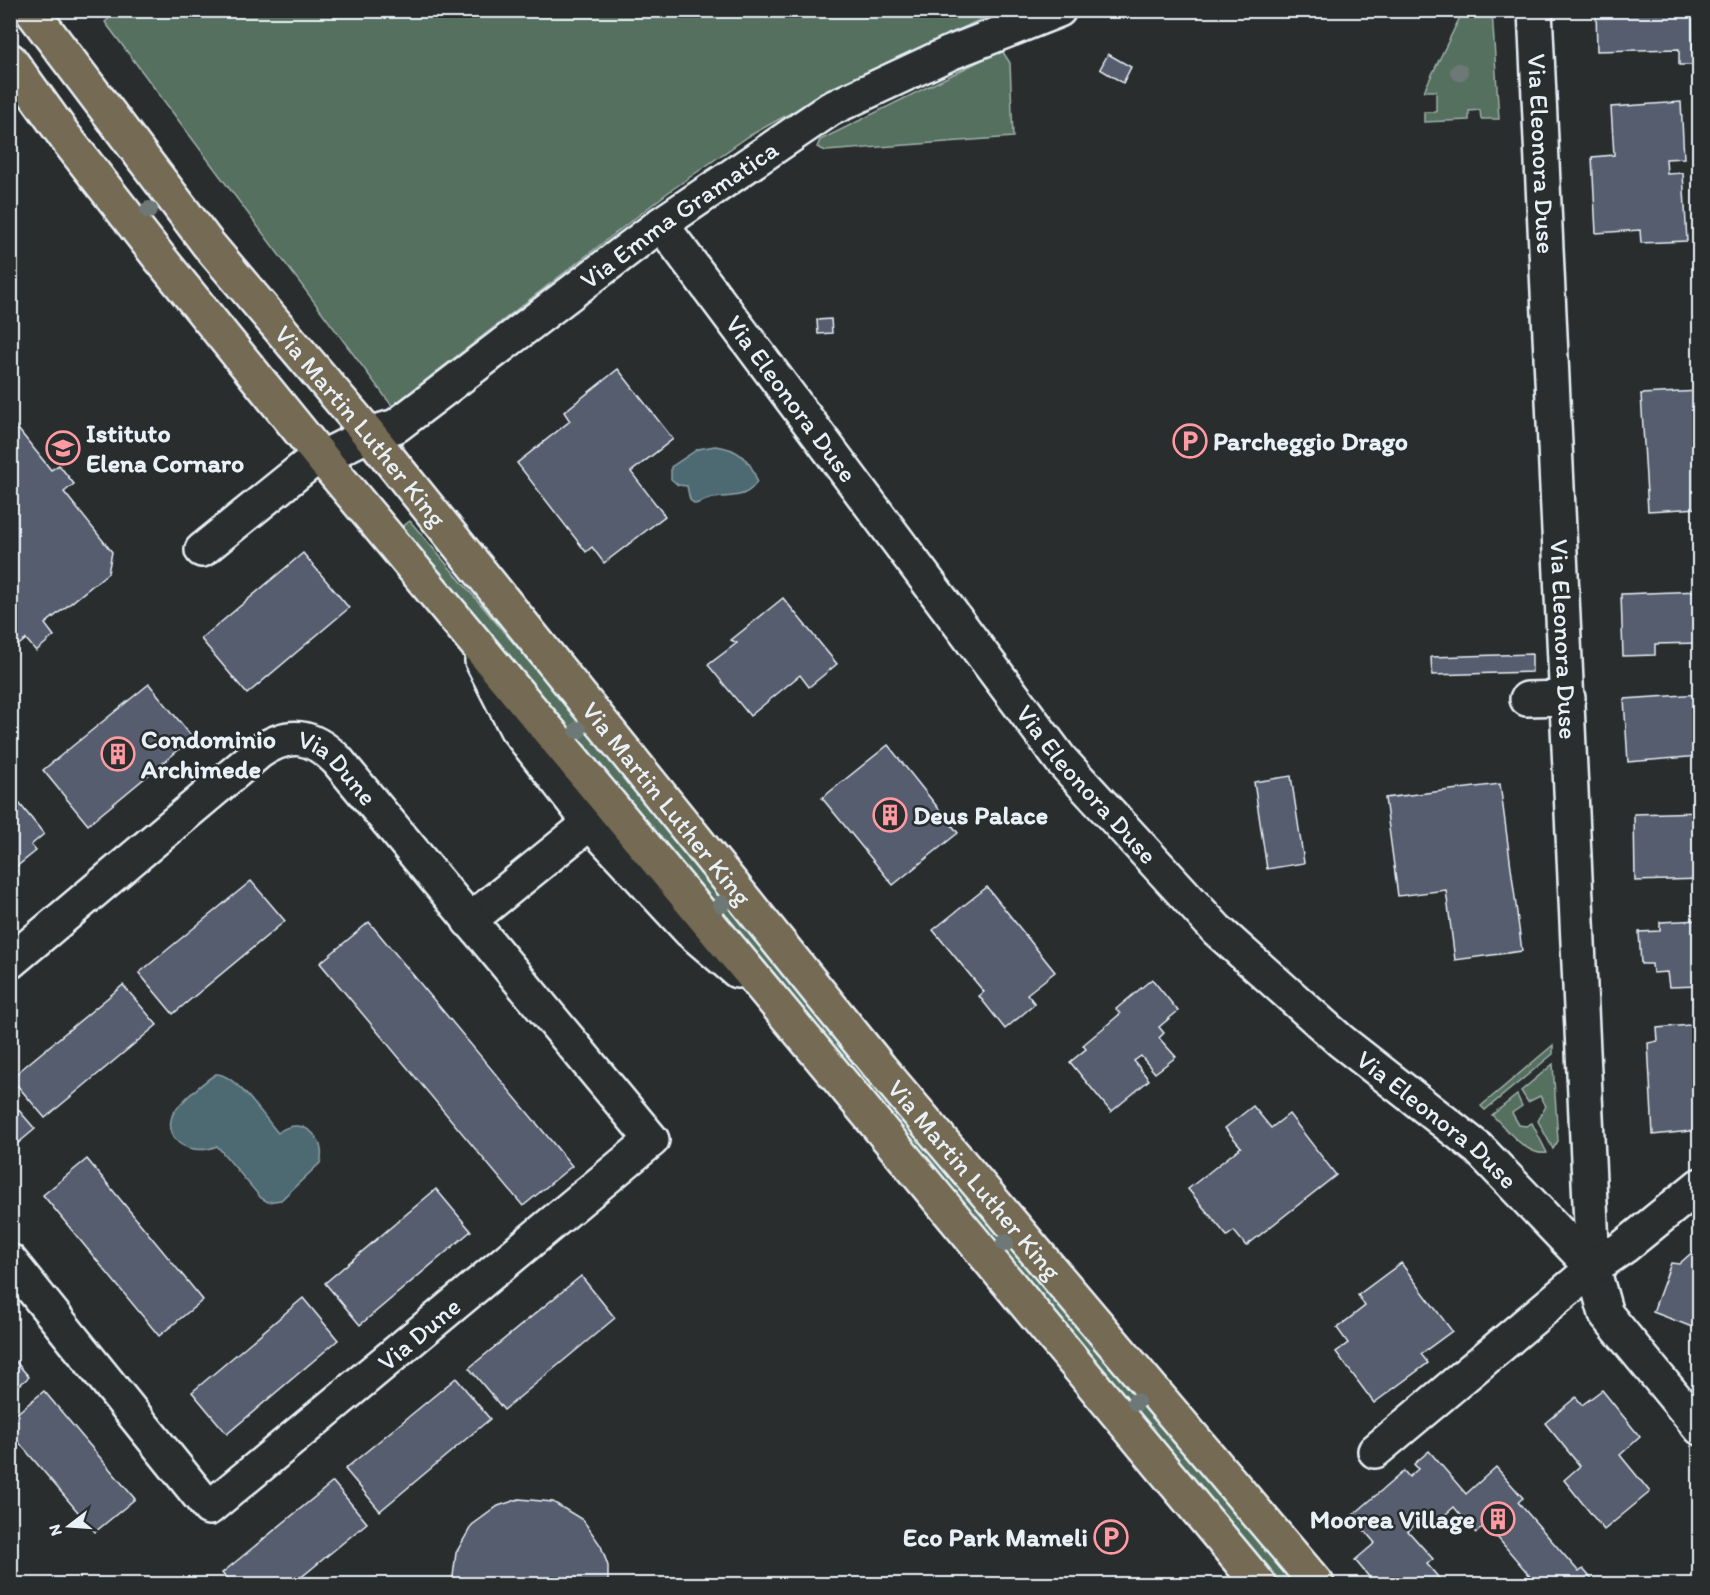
<svg xmlns="http://www.w3.org/2000/svg" width="1710" height="1595" font-family="Itim,sans-serif">
	<style>
		.green { fill: #55705e; stroke: #9eb0ab; stroke-width: 1.5 }
		.water { fill: #4e6a73; stroke: #8ca0a8; stroke-width: 1.5 }
		.building { fill: #555d6e; stroke: #e8f1f8; stroke-width: 1.5 }
		.lines { fill: none; stroke-linecap: round; stroke-linejoin: round }
		.minor-casing { stroke: #e8f1f8; stroke-width: 38 }
		.major-casing { stroke: #e8f1f8; stroke-width: 38 }
		.minor { stroke: #2a2d2e; stroke-width: 33 }
		.major { stroke: #746b52; stroke-width: 33 }
		.tree { fill: #6e7977 }
		.labels { text-anchor: middle; stroke-width: 5; stroke-linejoin: round; paint-order: stroke }
		.street-label { font-size: 26px; fill: #e8f1f8; stroke: #2a2d2e }
		.poi-label { font-size: 26px; font-weight: bold; fill: #e8f1f8; stroke: #2a2d2e; text-anchor: start }
	</style>
	<rect width="100%" height="100%" fill="#2a2d2e"/>
	<filter id="ink" filterUnits="userSpaceOnUse"><feTurbulence type="fractalNoise" baseFrequency=".0167" numOctaves="2"/><feDisplacementMap in="SourceGraphic" scale="12" xChannelSelector="R" yChannelSelector="G"/><feConvolveMatrix kernelMatrix="1 2 1 2 8 2 1 2 1" color-interpolation-filters="sRGB"/></filter>
	<g filter="url(#ink)">
		<g class="green">
			<path d="M118,10L998,11L825,94L749,136L670,191L392,406L105,22Z"/>
			<path d="M1463,11H1492L1499,119H1481L1480,110L1469,111V120L1424,122V112H1436V91H1424Z"/>
			<path d="M1003,52L1010,63L1013,137L826,151L817,147L820,140L994,54Z"/>
			<path d="M410,521L621,770L1240,1515L1294,1584H1280L1196,1486L402,527Z"/>
			<path d="M1553,1045V1054L1485,1110L1481,1106Z"/>
			<path d="M1553,1064L1558,1141L1553,1149L1538,1121L1546,1106L1540,1096L1528,1102L1521,1091Z"/>
			<path d="M1517,1095L1522,1106L1512,1113L1519,1125L1526,1126L1532,1123L1547,1153C1527,1157 1506,1128 1492,1115Z"/>
		</g>
		<g class="water">
			<path d="M715,446C737,448 751,459 757,481C747,501 727,494 709,499C704,500 701,503 695,504L690,500L687,486L678,485L671,479V467L698,449Z"/>
			<path d="M216,1074C235,1073 265,1118 278,1133C300,1114 328,1137 320,1163L281,1200L268,1202L261,1198L217,1146C196,1156 163,1145 172,1116C176,1105 206,1080 216,1074Z"/>
		</g>
		<g class="building">
			<path d="M1596,10H1681V15L1692,14L1693,65H1679V49L1597,51Z"/>
			<path d="M1108,54L1131,67L1123,83L1100,69Z"/>
			<path d="M1681,102L1684,158L1666,159L1667,174L1683,173L1687,241L1641,243L1640,230L1596,233L1592,157L1614,155L1611,107Z"/>
			<path d="M831,319L832,333L818,334L817,320Z"/>
			<path d="M618,369L673,439L631,472L665,516L604,563L592,547L586,552L517,463L570,421L564,412Z"/>
			<path d="M1700,391V508L1648,511L1641,394Z"/>
			<path d="M10,419L51,470L59,465L74,484L64,492L112,552L108,573L45,624L54,636L36,651L26,639L10,652Z"/>
			<path d="M303,553L349,608L247,694L201,639Z"/>
			<path d="M1700,591V643L1655,644V655L1623,656L1621,594Z"/>
			<path d="M783,598L837,664L809,687L800,675L750,716L708,665L737,643L731,640Z"/>
			<path d="M1532,654V672L1432,675L1431,657Z"/>
			<path d="M149,684L193,738L88,825L43,770Z"/>
			<path d="M1700,694V756L1628,762L1624,699Z"/>
			<path d="M888,745L958,833L893,885L822,798Z"/>
			<path d="M1291,776L1304,863L1267,869L1254,782Z"/>
			<path d="M1500,784L1522,951L1455,960L1446,890L1398,896L1385,798Z"/>
			<path d="M19,803L44,834L31,845L36,851L15,868L17,871L10,877V805L13,809Z"/>
			<path d="M1700,812V879L1635,881L1634,814Z"/>
			<path d="M251,881L285,921L173,1014L139,973Z"/>
			<path d="M987,887L1055,972L1027,994L1035,1004L1005,1029L979,996L984,992L933,930Z"/>
			<path d="M1700,920V986L1669,987L1667,972L1653,973L1652,964H1641L1639,932L1660,931V922Z"/>
			<path d="M369,922L572,1166L523,1206L320,963Z"/>
			<path d="M1152,979L1178,1011L1159,1027L1164,1033L1159,1038L1176,1057L1155,1073L1141,1056L1134,1061L1149,1080L1111,1112L1070,1062L1086,1049L1083,1045L1120,1014L1116,1009Z"/>
			<path d="M123,985L157,1025L45,1118L11,1078Z"/>
			<path d="M1700,1024V1130L1653,1135L1648,1043L1658,1041L1657,1028Z"/>
			<path d="M10,1100L35,1129L10,1150Z"/>
			<path d="M1253,1106L1271,1128L1289,1114L1336,1175L1246,1246L1234,1231L1227,1236L1188,1189L1241,1147L1225,1128Z"/>
			<path d="M87,1159L203,1300L159,1336L43,1195Z"/>
			<path d="M436,1189L471,1231L360,1325L325,1283Z"/>
			<path d="M1700,1241V1330L1653,1312L1671,1263L1679,1264L1697,1248Z"/>
			<path d="M1401,1263L1452,1331L1421,1354L1428,1363L1374,1403L1336,1352L1348,1343L1337,1328L1365,1306L1358,1295Z"/>
			<path d="M581,1276L615,1318L504,1410L469,1368Z"/>
			<path d="M303,1298L338,1340L227,1434L192,1392Z"/>
			<path d="M10,1355L29,1377L10,1393Z"/>
			<path d="M456,1378L490,1419L380,1511L345,1469Z"/>
			<path d="M1602,1390L1640,1437L1620,1455L1650,1492L1604,1530L1564,1480L1580,1466L1545,1423L1576,1397L1582,1405Z"/>
			<path d="M44,1391L135,1499L95,1532L10,1432V1419Z"/>
			<path d="M1429,1451L1466,1494L1496,1467L1523,1498L1518,1502L1579,1572L1583,1569L1596,1584H1537L1486,1524L1476,1533L1454,1507L1438,1521L1430,1512L1408,1531L1433,1559L1427,1564L1444,1584H1375L1355,1560L1375,1543L1352,1516L1404,1471L1409,1477L1418,1469L1414,1464Z"/>
			<path d="M333,1482L367,1523L293,1584H232L222,1573Z"/>
			<path d="M519,1499L553,1502L583,1520L601,1546L608,1566V1584H452L456,1553L472,1525L498,1506Z"/>
		</g>
		<g class="lines">
			<g class="minor-casing">
				<g id="minor">
					<path id="s1" d="M1535,10L1593,1268"/>
					<path id="s2" d="M661,224L1061,760L1217,930L1341,1041L1479,1149L1593,1268L1606,1314L1700,1428"/>
					<path id="s3" d="M202,550L307,465L369,434L396,426L661,224L830,109L950,53L1059,10"/>
					<path d="M482,661L516,728L590,823L690,931L737,971"/>
					<path d="M1527,699L1568,698"/>
					<path d="M469,921L590,823"/>
					<path id="s4" d="M10,962L259,752C289,731 312,735 337,760L652,1140L209,1508L10,1261"/>
					<path d="M1375,1451L1593,1268L1625,1246L1700,1185"/>
				</g>
			</g>
			<g class="major-casing">
				<g id="major">
					<path id="s5" d="M31,10L208,244L369,434L881,1069L1317,1584"/>
					<path d="M10,60L66,138L159,257L321,457L1259,1584"/>
				</g>
			</g>
			<use href="#minor" class="minor"/>
			<use href="#major" class="major"/>
		</g>
		<g class="tree">
			<circle cx="1459" cy="72" r="9"/>
			<circle cx="149" cy="210" r="9"/>
			<circle cx="578" cy="730" r="9"/>
			<circle cx="722" cy="904" r="9"/>
			<circle cx="1005" cy="1243" r="9"/>
			<circle cx="1136" cy="1402" r="9"/>
		</g>
	</g>
	<defs>
		<g id="parking-ring" transform="scale(1.725)"><circle r="9.5" fill="#2a2d2e" stroke="#ff9aa2" stroke-width="1.5"/><path d="M-3.5-5.5H1a3.5 3.5 0 0 1 0 7H-1V5.5H-3.5ZM-1-3.4V-.6H.8a1.4 1.4 0 0 0 0-2.8Z" fill="#ff9aa2"/></g>
		<g id="school-ring" transform="scale(1.725)"><circle r="9.5" fill="#2a2d2e" stroke="#ff9aa2" stroke-width="1.5"/><path d="M0-5L7-2L0 1L-7-2ZM-4 1L0 2.5L4 1V4Q0 6-4 4Z" fill="#ff9aa2"/></g>
		<g id="building-ring" transform="scale(1.725)"><circle r="9.5" fill="#2a2d2e" stroke="#ff9aa2" stroke-width="1.5"/><path d="M-4-6H4V6H1V3H-1V6H-4ZM-2.5-4.3h1.7v1.8h-1.7ZM.8-4.3h1.7v1.8H.8ZM-2.5-1h1.7V.8h-1.7ZM.8-1h1.7V.8H.8Z" fill="#ff9aa2"/></g>
	</defs>
	<g fill-rule="evenodd">
		<use href="#parking-ring" x="1190" y="441"/>
		<use href="#school-ring" x="63" y="448"/>
		<use href="#building-ring" x="118" y="754"/>
		<use href="#building-ring" x="890" y="815"/>
		<use href="#building-ring" x="1498" y="1519"/>
		<use href="#parking-ring" x="1111" y="1537"/>
	</g>
	<g class="labels">
		<g class="street-label">
			<text dy="9" stroke="none"><textPath href="#s1" startOffset="144">Via Eleonora Duse</textPath></text>
			<text dy="9" stroke="none"><textPath href="#s3" startOffset="586">Via Emma Gramatica</textPath></text>
			<text dy="9" stroke="none"><textPath href="#s2" startOffset="218">Via Eleonora Duse</textPath></text>
			<text dy="9" stroke="none"><textPath href="#s5" startOffset="531">Via Martin Luther King</textPath></text>
			<text dy="9" stroke="none"><textPath href="#s1" startOffset="630">Via Eleonora Duse</textPath></text>
			<text dy="9" stroke="none"><textPath href="#s4" startOffset="418">Via Dune</textPath></text>
			<text dy="9" stroke="none"><textPath href="#s2" startOffset="704">Via Eleonora Duse</textPath></text>
			<text dy="9" stroke="none"><textPath href="#s5" startOffset="1017">Via Martin Luther King</textPath></text>
			<text dy="9" stroke="none"><textPath href="#s2" startOffset="1190">Via Eleonora Duse</textPath></text>
			<text dy="9" stroke="none"><textPath href="#s5" startOffset="1503">Via Martin Luther King</textPath></text>
			<text transform="translate(419 1334) rotate(-40)" y="9">Via Dune</text>
		</g>
		<g class="poi-label">
			<text x="86" y="442">Istituto<tspan x="86" dy="30">Elena Cornaro</tspan></text>
			<text x="1213" y="450">Parcheggio Drago</text>
			<text x="141" y="748">Condominio<tspan x="141" dy="30">Archimede</tspan></text>
			<text x="913" y="824">Deus Palace</text>
			<text x="1475" y="1528" text-anchor="end">Moorea Village</text>
			<text x="1088" y="1546" text-anchor="end">Eco Park Mameli</text>
		</g>
	</g>
	<rect width="1710" height="1595" fill="none" stroke="#2a2d2e" stroke-width="36"/>
	<rect x="18" y="18" width="1674" height="1559" fill="none" stroke="#e8f1f8" stroke-width="2" filter="url(#ink)"/>
	<g transform="translate(69 1526) rotate(253)" stroke="#2a2d2e" stroke-width="4.5" paint-order="stroke">
	<path d="M0-4.5L10 22L0 15L-10 22Z" fill="#e8f1f8"/>
	<text y="-9" font-size="16" font-weight="bold" text-anchor="middle" fill="#e8f1f8">N</text>
	</g>
</svg>
